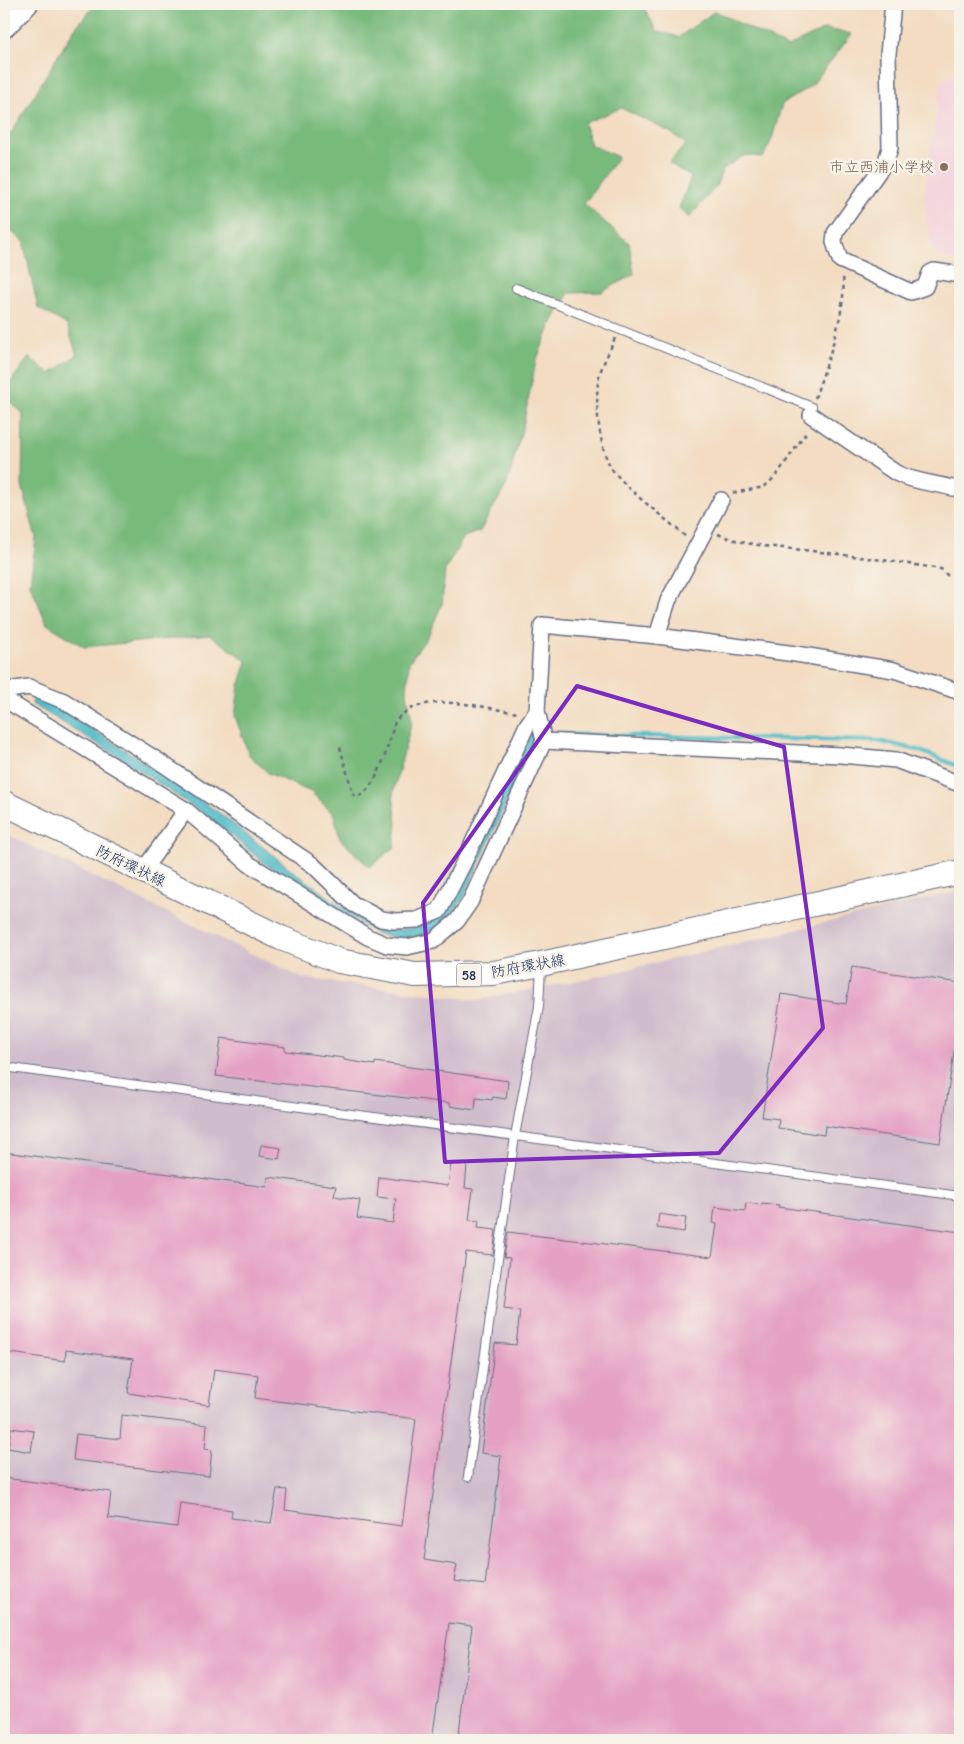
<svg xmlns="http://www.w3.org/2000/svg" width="964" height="1744" font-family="'Comic Neue','Klee One',sans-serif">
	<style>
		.built { fill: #f4cfdc }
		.industrial { fill: #d0bdcc }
		.forest { fill: #78b97b; stroke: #4a746c }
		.water { fill: #4fbcc8; stroke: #357693 }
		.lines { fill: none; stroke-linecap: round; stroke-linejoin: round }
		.stream { stroke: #4fbcc8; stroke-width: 4.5 }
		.building { fill: #e5a1c4 }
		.lane-casing { stroke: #676c81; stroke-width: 10 }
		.street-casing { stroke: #676c81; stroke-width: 18 }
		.secondary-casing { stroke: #676c81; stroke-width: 24 }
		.primary-casing { stroke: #676c81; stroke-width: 26 }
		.path { stroke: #676c81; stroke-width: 2.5; stroke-dasharray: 4 4; stroke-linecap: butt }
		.lane { stroke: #fff; stroke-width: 8 }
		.street { stroke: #fff; stroke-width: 15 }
		.secondary { stroke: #fff; stroke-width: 21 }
		.primary { stroke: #fff; stroke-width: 24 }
		.marked { fill: none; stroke: #7b2cbf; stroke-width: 4; stroke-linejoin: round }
		.education-dot { fill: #8d6e63; stroke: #f7f3e8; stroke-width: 2 }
		.labels { text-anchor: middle; stroke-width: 5; stroke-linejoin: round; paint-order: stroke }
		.shield { fill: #f7f3e8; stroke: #5d6a87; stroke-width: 1 }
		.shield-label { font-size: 14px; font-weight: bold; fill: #1b2f5e }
		.education-label { font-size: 15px; fill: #785e54; stroke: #f7f3e8; text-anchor: end }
		.street-label { font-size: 15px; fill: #1b2f5e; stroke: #f7f3e8 }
	</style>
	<rect width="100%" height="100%" fill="#f7f3e8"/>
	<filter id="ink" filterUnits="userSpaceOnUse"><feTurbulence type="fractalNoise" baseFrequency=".02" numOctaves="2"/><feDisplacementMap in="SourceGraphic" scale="10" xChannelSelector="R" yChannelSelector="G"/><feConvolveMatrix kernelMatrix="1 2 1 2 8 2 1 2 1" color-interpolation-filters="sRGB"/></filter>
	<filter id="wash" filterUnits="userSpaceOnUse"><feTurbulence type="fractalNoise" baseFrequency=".0096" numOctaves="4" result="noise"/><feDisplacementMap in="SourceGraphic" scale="20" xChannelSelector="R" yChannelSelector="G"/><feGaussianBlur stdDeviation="1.12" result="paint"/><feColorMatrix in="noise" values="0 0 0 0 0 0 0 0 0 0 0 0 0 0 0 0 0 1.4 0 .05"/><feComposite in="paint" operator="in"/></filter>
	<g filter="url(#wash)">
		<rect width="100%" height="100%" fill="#f3dcc1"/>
		<path class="built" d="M960,71V262L939,257L931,245L924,197L941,81Z"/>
		<path class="industrial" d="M4,833L302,978L477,1000L595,977L960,891V1740H4Z"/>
		<path class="forest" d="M96,4H642L657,31L679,37L715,11L787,47L825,29L852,34L812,85L782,104L772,139L763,157L745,155L723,169L716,186L689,218L679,208L691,177L669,163L686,144L670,132L621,108L584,123L591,145L618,157L584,204L629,243L634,274L602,292L569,293L552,322L536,361L523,426L507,484L480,531L464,537L445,570L442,604L428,636L409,662L407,693L412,721L393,793L397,824L394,848L369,867L340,839L334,815L311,792L268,773L249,755L235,716L239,686L247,661L210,635L84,647L47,624L30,584L36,538L22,486L23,413L4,397V391L29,357L50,374L77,355L67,325L38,308L23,241L4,226L5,143L75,28Z"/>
		<path class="water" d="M34,695L56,706L158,771L222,815L292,870L343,907L372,925L389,930L407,929L424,925L530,732L535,731V740L464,897C441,933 418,945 375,933L267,865L210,818L120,757L32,704Z"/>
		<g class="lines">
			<g class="stream">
				<path d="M4,5L5,4"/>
				<path d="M546,734L878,741L918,750L960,767"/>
			</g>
		</g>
		<g id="blocks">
			<g class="building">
				<path d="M852,967L960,983V1013L940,1143L825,1126L824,1135L778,1128L779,1119L762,1117L781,994L846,1004Z"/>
				<path d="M221,1038L285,1047V1051L344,1058V1060L375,1065V1062L508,1081L506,1099L493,1097L492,1100L476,1098L475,1110L450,1106V1103L216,1076Z"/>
				<path d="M261,1145L281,1148L279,1159L259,1156Z"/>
				<path d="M4,1152L267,1187L268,1177L336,1186L334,1196L360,1200L357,1218L393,1223L396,1199L377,1197L379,1177L448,1186L451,1163L467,1165L465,1188L473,1189L469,1220L479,1221L478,1228L496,1230L493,1255L466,1252L424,1560L457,1565L454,1581L485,1585L501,1456L481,1453L495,1343L516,1345L520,1311L504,1309L510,1258L504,1257L508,1232L712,1257L717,1224L713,1223L715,1207L745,1211L746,1203L762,1205V1203L779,1205L778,1207L960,1232V1740H458L472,1626L449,1623L432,1740H4V1478L111,1492L108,1518L177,1527L180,1503L232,1510L231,1518L271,1523L277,1489L287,1490L285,1510L402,1526L416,1419L255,1398L258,1375L214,1369L209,1405L128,1393L133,1359L66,1350L65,1361L4,1352Z"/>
				<path d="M659,1214L686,1218L684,1232L657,1228Z"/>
				<path d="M122,1415L207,1425L205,1449L212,1450L209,1476L73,1460L76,1434L120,1439Z"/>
				<path d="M11,1428L34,1431L31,1452L8,1448Z"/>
			</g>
		</g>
	</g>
	<g filter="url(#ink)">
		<use href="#blocks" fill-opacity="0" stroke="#676c81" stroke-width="1"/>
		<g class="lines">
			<g class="lane-casing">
				<g id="lane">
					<path d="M516,288L812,407"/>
					<path d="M4,1067L960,1196"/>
					<path d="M468,1477L515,1136L539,1006L541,967"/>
				</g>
			</g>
			<g class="street-casing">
				<g id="street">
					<path d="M893,4L888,54L890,148L886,161L835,233L834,242L840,260L911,292L925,287L930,273L934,271L960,275"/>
					<path d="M811,415L896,473C915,483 939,483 960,490"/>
					<path d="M657,636L668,601L721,500"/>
					<path d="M4,695L8,690L29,687L64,701L154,758L313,865L353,904L381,919L395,921L417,920L439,911L464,862L527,725L537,711"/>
					<path d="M4,699L186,810L249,864L368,937L387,945L407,947L433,941L457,921L470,902L544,741L537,711L542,625L657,636L796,654L894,670L960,692"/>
					<path d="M544,741L841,755L896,760L960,784"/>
					<path d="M142,872L186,810"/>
				</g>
			</g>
			<g class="secondary-casing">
				<path id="secondary" d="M4,27L27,4"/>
			</g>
			<g class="primary-casing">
				<path id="primary" d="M4,803L281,938L339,961L415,975L494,973L541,964L960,872"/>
			</g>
			<g class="path">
				<path d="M615,338C610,351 602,364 599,377C594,399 599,456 615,473C635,497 663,516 686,537"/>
				<path d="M815,398C826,365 847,311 843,277"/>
				<path d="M733,493L764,487L776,476L808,430"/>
				<path d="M718,534C748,547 780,547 812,551C855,556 898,562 941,569L947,575L960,580"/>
				<path d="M340,747L353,794L356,797C379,790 388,743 395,722C420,688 483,708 518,713"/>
			</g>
			<use href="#lane" class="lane"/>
			<use href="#street" class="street"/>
			<use href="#secondary" class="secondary"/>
			<use href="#primary" class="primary"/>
		</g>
	</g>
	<path class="marked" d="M577,686L784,747L823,1028L719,1153L445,1162L423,903Z"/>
	<circle class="education-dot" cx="944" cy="167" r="5"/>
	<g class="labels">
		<rect class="shield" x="456.5" y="963.5" width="25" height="23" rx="4"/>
		<g class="shield-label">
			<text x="469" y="980">58</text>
		</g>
		<g class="education-label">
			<text x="934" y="172">市立西浦小学校</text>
		</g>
		<g class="street-label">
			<text transform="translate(131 866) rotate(26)" y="5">防府環状線</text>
			<text transform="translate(528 966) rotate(-10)" y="5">防府環状線</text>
		</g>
	</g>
	<rect width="964" height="1744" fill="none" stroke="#f7f3e8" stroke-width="20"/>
</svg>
